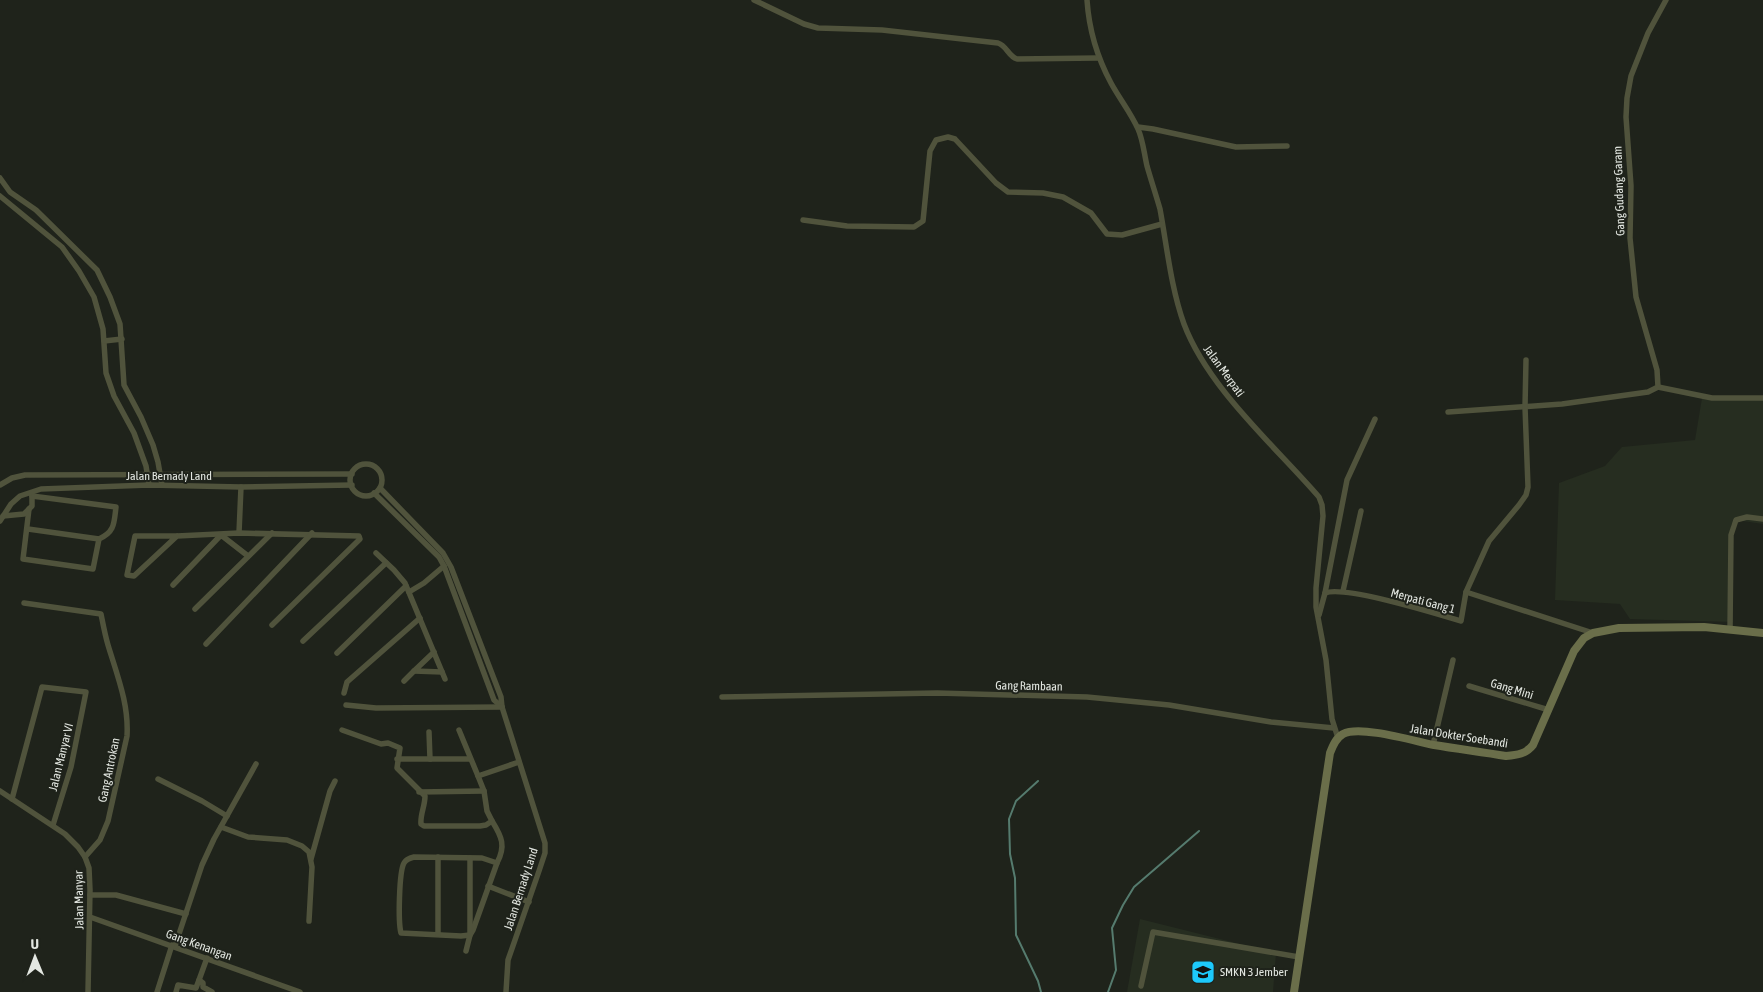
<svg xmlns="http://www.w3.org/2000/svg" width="1763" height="992" font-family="'Asap Condensed',sans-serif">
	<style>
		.built { fill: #262d20 }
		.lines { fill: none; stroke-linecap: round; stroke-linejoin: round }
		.stream { stroke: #557b6e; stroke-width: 2 }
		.street { stroke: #50533c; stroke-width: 5.5 }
		.secondary { stroke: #6a6e4a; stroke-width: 8 }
		.labels { text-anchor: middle; stroke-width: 4; stroke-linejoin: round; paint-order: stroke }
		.street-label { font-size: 12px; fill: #e3e7e1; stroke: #1f231b }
		.poi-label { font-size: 12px; fill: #e3e7e1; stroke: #1f231b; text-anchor: start }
	</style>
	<rect width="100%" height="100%" fill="#1f231b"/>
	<g class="built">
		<path d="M1702,398H1763V524L1736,520L1731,525L1733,622L1630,619L1620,604L1555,600L1559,483L1605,466L1622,447L1695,440Z"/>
		<path d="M1140,919L1276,953L1273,992H1127Z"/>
	</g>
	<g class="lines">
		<g class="stream">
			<path d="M1038,781L1016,801L1009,819L1010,854L1015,878L1016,935L1038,981L1041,992"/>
			<path d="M1108,992L1116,970L1112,928L1123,905L1134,887L1199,831"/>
		</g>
		<g class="street">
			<path d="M754,0L804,24L818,28L882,30L998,43C1007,46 1008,56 1017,59L1098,58"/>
			<path d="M1087,0C1089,30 1097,57 1111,83C1119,98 1131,113 1138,129C1143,140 1144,153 1147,166C1151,180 1156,195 1160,209C1167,247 1171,288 1184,324C1208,388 1275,446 1319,497L1322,505L1323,516L1316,588V607L1326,660L1332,719L1338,738"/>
			<path d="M1138,127L1153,129L1236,147L1287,146"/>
			<path d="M0,178L10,192L36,210L97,270L110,297L120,324L124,385L141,417L153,445L158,462L162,485"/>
			<path d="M0,196L62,247L79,271L94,297L103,329L106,373L114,396L134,433L146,466L149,485"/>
			<path d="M803,220L847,226L914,227L923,221L930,151L936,140L948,137L955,139L996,183L1008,192L1043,193L1063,197L1091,213L1107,234L1122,235L1162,224"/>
			<path d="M104,341L122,339"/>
			<path d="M1658,387L1712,398H1763"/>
			<path d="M1448,412L1562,404L1648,392L1658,387L1657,370L1636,297L1630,238L1631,186L1626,117L1627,98L1631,76L1648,33L1666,0"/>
			<circle cx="366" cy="480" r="16"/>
			<path d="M0,485L12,478L25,475L352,474"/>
			<path d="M380,488L443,553L451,567L501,697L502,707L545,843V853L539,871L508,960L506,992"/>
			<path d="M374,493L439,557L444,566L494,700L502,707"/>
			<path d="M29,509L23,559L93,569L99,539C115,532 114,523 116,507L32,496"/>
			<path d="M3,516L24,514L32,506V495"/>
			<path d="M0,521L11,504L20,496L41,489L149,485L241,487L352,485"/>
			<path d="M28,529L99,539"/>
			<path d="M239,533L241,487"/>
			<path d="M177,536L134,576L127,575L135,536H177L239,533L359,536L360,539L272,625"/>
			<path d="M376,553L394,570L405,583L445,679"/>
			<path d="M173,585L221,535L248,556"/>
			<path d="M1343,591L1361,511"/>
			<path d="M409,592L424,583L444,566"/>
			<path d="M1466,592L1593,633"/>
			<path d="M1325,593C1343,585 1438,614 1461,621L1466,592L1489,541L1519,505L1526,495L1528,487L1525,407L1526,360"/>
			<path d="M24,603L101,614C103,624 105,635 108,645C117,675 129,704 127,736L108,821L100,840L85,857"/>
			<path d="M195,609L272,533"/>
			<path d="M1319,615L1325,593L1347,480L1375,419"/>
			<path d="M1730,630L1731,535L1736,520L1747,517L1763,519"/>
			<path d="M303,641L386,563"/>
			<path d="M206,644L312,533"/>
			<path d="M434,652L414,671L442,672"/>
			<path d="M337,653L406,586"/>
			<path d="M404,681L414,671"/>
			<path d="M1469,686L1549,710"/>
			<path d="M344,693L347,682L420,618"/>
			<path d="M722,697L937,693L1087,697L1169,705L1271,722L1334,728"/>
			<path d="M346,705L376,708L502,707"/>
			<path d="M342,730L381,744L388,743L400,748L397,768L425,796C425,806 420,815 421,824L424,826H480L486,825L492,821L487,811L484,791L478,776"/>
			<path d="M459,730L478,776L519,762"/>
			<path d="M429,732L430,759"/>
			<path d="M1433,745L1453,660"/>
			<path d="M397,759H470"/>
			<path d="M158,779L202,801L227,816"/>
			<path d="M0,791L65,834L78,847L85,857L89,868L90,890L88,992"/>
			<path d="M419,792L484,791"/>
			<path d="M12,799L42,687L86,692L71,767L53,825"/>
			<path d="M492,821C502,837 506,846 497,863"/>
			<path d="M221,827L248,837L287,840L302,846L309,852L312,867L309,921"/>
			<path d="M414,857L482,858L497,863L473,930L470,935L461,936L401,933C398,922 399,872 404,863C406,859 410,858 414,857Z"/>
			<path d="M311,859L330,791L335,781"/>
			<path d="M488,886L529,902"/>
			<path d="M90,895H116L186,914"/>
			<path d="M90,917L300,992"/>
			<path d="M438,934V857"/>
			<path d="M175,946L202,865L214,839L256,764"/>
			<path d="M466,951L470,935V858"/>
			<path d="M199,980L207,958"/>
			<path d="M1141,986L1153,932L1299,957"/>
			<path d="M157,992L172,945"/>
			<path d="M176,992L178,985L196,988L199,980L203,983V987L212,992"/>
		</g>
		<path class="secondary" d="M1294,992L1330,753C1333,745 1336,738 1343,734C1360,725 1414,741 1434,745C1458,749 1482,752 1506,756C1517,755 1526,754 1533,745L1574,651L1584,638L1593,633L1619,628L1704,627L1763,633"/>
	</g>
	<defs>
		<g id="school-square" transform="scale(1.25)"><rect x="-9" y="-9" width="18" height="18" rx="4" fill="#1dc9fc" stroke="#1f231b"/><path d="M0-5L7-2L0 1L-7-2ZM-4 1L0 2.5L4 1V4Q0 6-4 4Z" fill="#111"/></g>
	</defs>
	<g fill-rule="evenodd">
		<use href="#school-square" x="1203" y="972"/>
	</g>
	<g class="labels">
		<g class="street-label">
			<text transform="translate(1619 191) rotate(-92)" y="4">Gang Gudang Garam</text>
			<text transform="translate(1224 371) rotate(54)" y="4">Jalan Merpati</text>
			<text x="169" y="480">Jalan Bernady Land</text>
			<text transform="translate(1423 601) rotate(15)" y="4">Merpati Gang 1</text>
			<text transform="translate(1029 686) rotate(1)" y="4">Gang Rambaan</text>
			<text transform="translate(1512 689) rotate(17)" y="4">Gang Mini</text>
			<text transform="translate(1459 736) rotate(9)" y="4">Jalan Dokter Soebandi</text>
			<text transform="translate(61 757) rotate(-76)" y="4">Jalan Manyar VI</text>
			<text transform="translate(109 770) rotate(-78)" y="4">Gang Antrokan</text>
			<text transform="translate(521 889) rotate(-72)" y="4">Jalan Bernady Land</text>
			<text transform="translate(79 900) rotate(-91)" y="4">Jalan Manyar</text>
			<text transform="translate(199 945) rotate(20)" y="4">Gang Kenangan</text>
		</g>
		<g class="poi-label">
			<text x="1220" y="976">SMKN 3 Jember</text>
		</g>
	</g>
	<g transform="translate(35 957) rotate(359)" stroke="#1f231b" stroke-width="4" paint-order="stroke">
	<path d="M0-4L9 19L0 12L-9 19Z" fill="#e3e7e1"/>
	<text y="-8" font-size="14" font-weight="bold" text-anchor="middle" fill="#e3e7e1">U</text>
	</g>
</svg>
